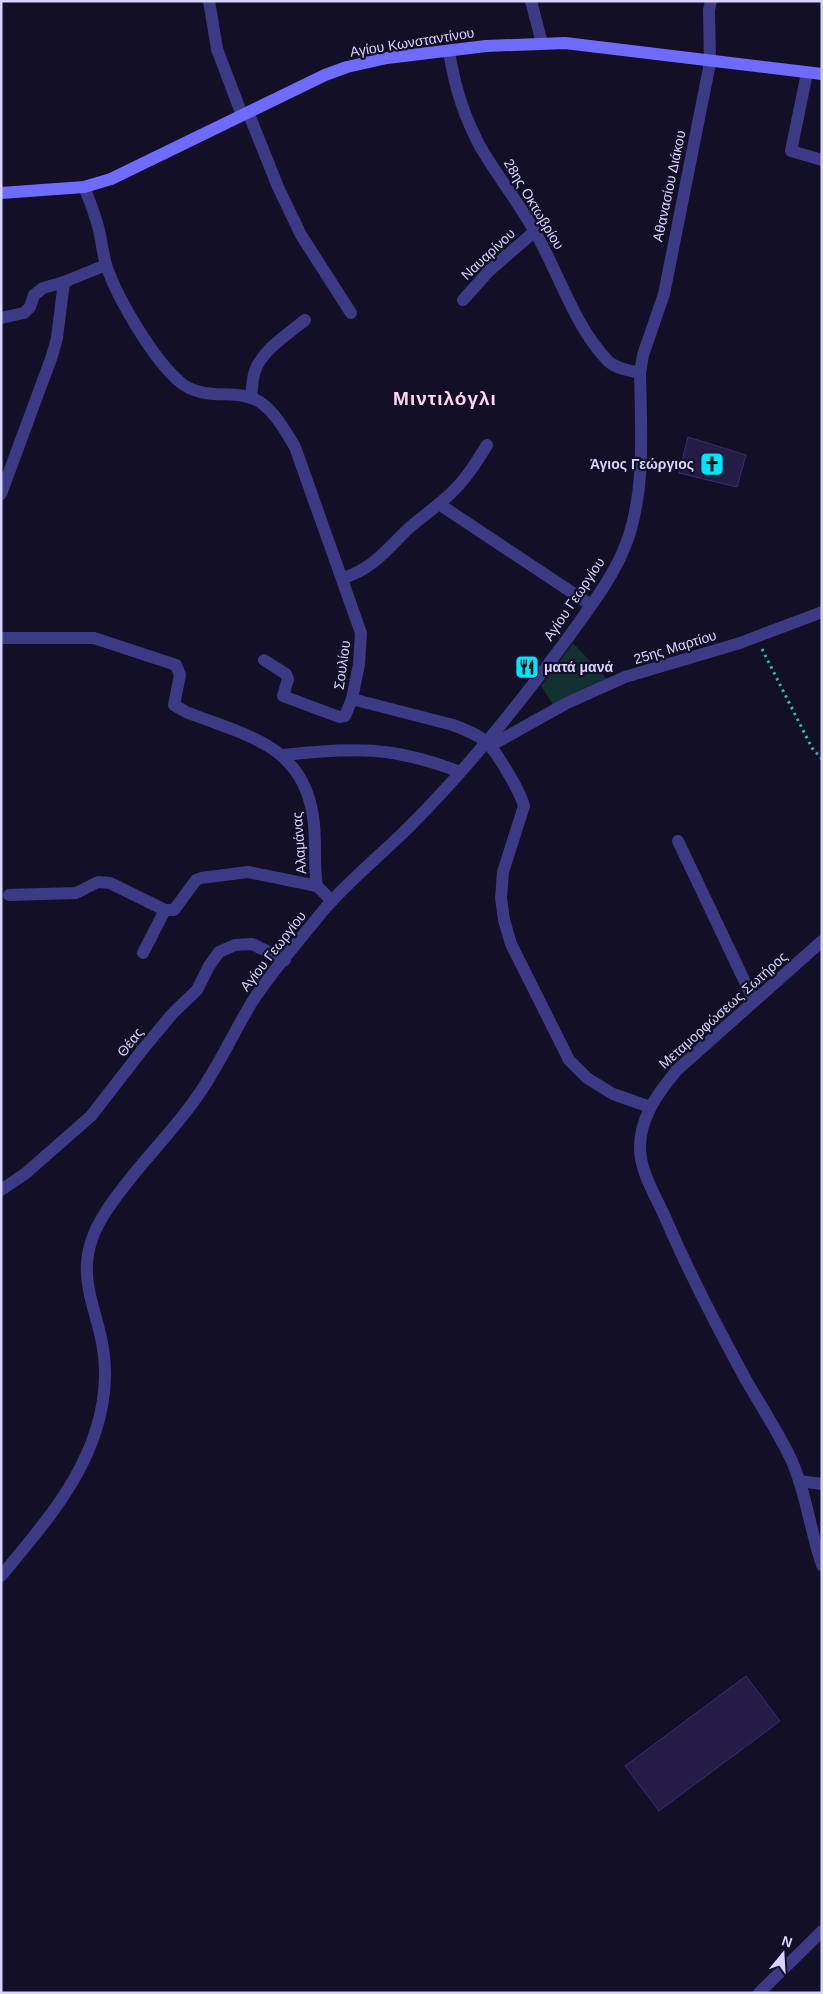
<svg xmlns="http://www.w3.org/2000/svg" width="823" height="1994" font-family="Arial,sans-serif">
	<style>
		.green { fill: #12302f }
		.building { fill: #241b47; stroke: #3b2d73 }
		.lines { fill: none; stroke-linecap: round; stroke-linejoin: round }
		.path { stroke: #2fb8b0; stroke-width: 3; stroke-dasharray: 2.5 4; stroke-linecap: butt }
		.minor { stroke: #3d3a85; stroke-width: 12 }
		.tertiary { stroke: #3d3a85; stroke-width: 12 }
		.secondary { stroke: #6f6bff; stroke-width: 12 }
		.labels { text-anchor: middle; stroke-width: 4.5; stroke-linejoin: round; paint-order: stroke }
		.street-label { font-size: 14px; fill: #d9d4ff; stroke: #130f26 }
		.poi-label { font-size: 14px; font-weight: bold; fill: #d9d4ff; stroke: #130f26; text-anchor: end }
		.district-label { font-size: 19px; font-weight: bold; letter-spacing: 1px; fill: #ffd6f0; stroke: #130f26 }
	</style>
	<rect width="100%" height="100%" fill="#130f26"/>
	<path class="green" d="M573,643L607,679L554,706L541,686Z"/>
	<g class="building">
		<path d="M688,437L746,455L737,487L679,473Z"/>
		<path d="M746,1676L780,1721L659,1811L625,1766Z"/>
	</g>
	<g class="lines">
		<path class="path" d="M762,649L812,748L822,759"/>
		<g class="minor">
			<path d="M531,1L542,43"/>
			<path d="M449,51C454,84 465,119 481,148C498,177 519,203 535,232C559,273 574,326 608,361C615,368 630,371 640,373"/>
			<path d="M710,63L709,10L711,1"/>
			<path d="M807,73L791,151L822,160"/>
			<path d="M248,112L278,187L301,235L351,313"/>
			<path d="M84,187C90,201 95,215 99,230C102,243 103,256 107,268C119,301 153,359 180,382C205,403 236,387 260,402C275,412 286,432 295,447L361,633L359,664L352,699"/>
			<path d="M463,300L489,271L535,231"/>
			<path d="M1,318L24,313L30,307L34,295L43,288L64,282"/>
			<path d="M251,398C252,390 252,379 255,371C262,350 288,334 305,320"/>
			<path d="M1,494L52,356L57,338L64,282L106,265"/>
			<path d="M439,504L591,605"/>
			<path d="M343,578C373,569 388,548 409,528C422,517 436,507 448,496C464,482 476,463 487,445"/>
			<path d="M1,638H94L176,665L180,675L174,705L186,712C244,735 303,744 313,817C317,840 313,863 317,886L332,901"/>
			<path d="M264,660L286,674L288,679L283,696L339,717L345,716L352,699L453,725C464,729 474,733 484,740C495,748 521,793 524,806L503,872L501,898L504,920L511,944L569,1060L587,1078L613,1094L650,1107"/>
			<path d="M486,742H497L567,703L625,677L740,643L822,612"/>
			<path d="M283,755C352,747 393,746 460,772"/>
			<path d="M678,841L754,1001"/>
			<path d="M9,895L76,893L98,882L110,883L165,910"/>
			<path d="M143,953L165,910H174L196,880L201,878L248,872L317,886"/>
			<path d="M1,1190L26,1173L91,1116L143,1049L173,1013L197,990L209,966L219,952L235,945L252,944L285,960"/>
			<path d="M799,1481L822,1484"/>
			<path d="M759,1993L822,1931"/>
		</g>
		<g class="tertiary">
			<path d="M209,1L217,49L242,115"/>
			<path d="M822,941L677,1070C658,1093 639,1118 640,1150C641,1173 656,1197 665,1217C689,1273 717,1327 746,1380C761,1406 778,1432 791,1459C806,1492 810,1530 822,1565"/>
			<path d="M1,1576C50,1517 103,1458 105,1377C107,1312 63,1278 105,1213C131,1172 166,1140 194,1101C217,1070 232,1035 252,1002C272,971 299,941 322,912C348,881 381,855 409,827C468,768 521,702 570,635C590,607 614,576 626,544C646,491 641,428 640,373L643,355L664,294L710,63"/>
		</g>
		<path class="secondary" d="M1,193L84,187L111,179L325,75L347,67L387,58L486,46L565,43L822,74"/>
	</g>
	<defs>
		<g id="church-square" transform="scale(1.25)"><rect x="-9" y="-9" width="18" height="18" rx="4" fill="#00e5ff" stroke="#130f26"/><path d="M-1.2-6h2.4v3.5h3.3v2.4h-3.3V6h-2.4V-.1h-3.3v-2.4h3.3Z" fill="#111"/></g>
		<g id="restaurant-square" transform="scale(1.25)"><rect x="-9" y="-9" width="18" height="18" rx="4" fill="#00e5ff" stroke="#130f26"/><path d="M-5-6h1v4h1v-4h1v4h1v-4h1v5L-1.5 .5V6h-2V.5L-5-1ZM5-6V6H3V1.5H1.5Q1.5-4 5-6Z" fill="#111"/></g>
	</defs>
	<g fill-rule="evenodd">
		<use href="#church-square" x="712" y="464"/>
		<use href="#restaurant-square" x="527" y="667"/>
	</g>
	<g class="labels">
		<g class="street-label">
			<text transform="translate(412 42) rotate(-9)" y="5">Αγίου Κωνσταντίνου</text>
			<text transform="translate(669 186) rotate(-78)" y="5">Αθανασίου Διάκου</text>
			<text transform="translate(534 204) rotate(59)" y="5">28ης Οκτωβρίου</text>
			<text transform="translate(488 254) rotate(-43)" y="5">Ναυαρίνου</text>
			<text transform="translate(574 599) rotate(-56)" y="5">Αγίου Γεωργίου</text>
			<text transform="translate(675 647) rotate(-17)" y="5">25ης Μαρτίου</text>
			<text transform="translate(342 665) rotate(-82)" y="5">Σουλίου</text>
			<text transform="translate(299 843) rotate(-94)" y="5">Αλαμάνας</text>
			<text transform="translate(273 951) rotate(-52)" y="5">Αγίου Γεωργίου</text>
			<text transform="translate(723 1010) rotate(-42)" y="5">Μεταμορφώσεως Σωτήρος</text>
			<text transform="translate(130 1042) rotate(-52)" y="5">Θέας</text>
		</g>
		<g class="poi-label">
			<text x="694" y="469">Άγιος Γεώργιος</text>
			<text x="544" y="672" text-anchor="start">ματά μανά</text>
		</g>
		<g class="district-label">
			<text x="445" y="405">Μιντιλόγλι</text>
		</g>
	</g>
	<rect width="823" height="1994" fill="none" stroke="#d9d4ff" stroke-width="5"/>
	<g transform="translate(783 1954) rotate(18)" stroke="#130f26" stroke-width="4" paint-order="stroke">
	<path d="M0-4L9 19L0 12L-9 19Z" fill="#d9d4ff"/>
	<text y="-8" font-size="14" font-weight="bold" text-anchor="middle" fill="#d9d4ff">N</text>
	</g>
</svg>
